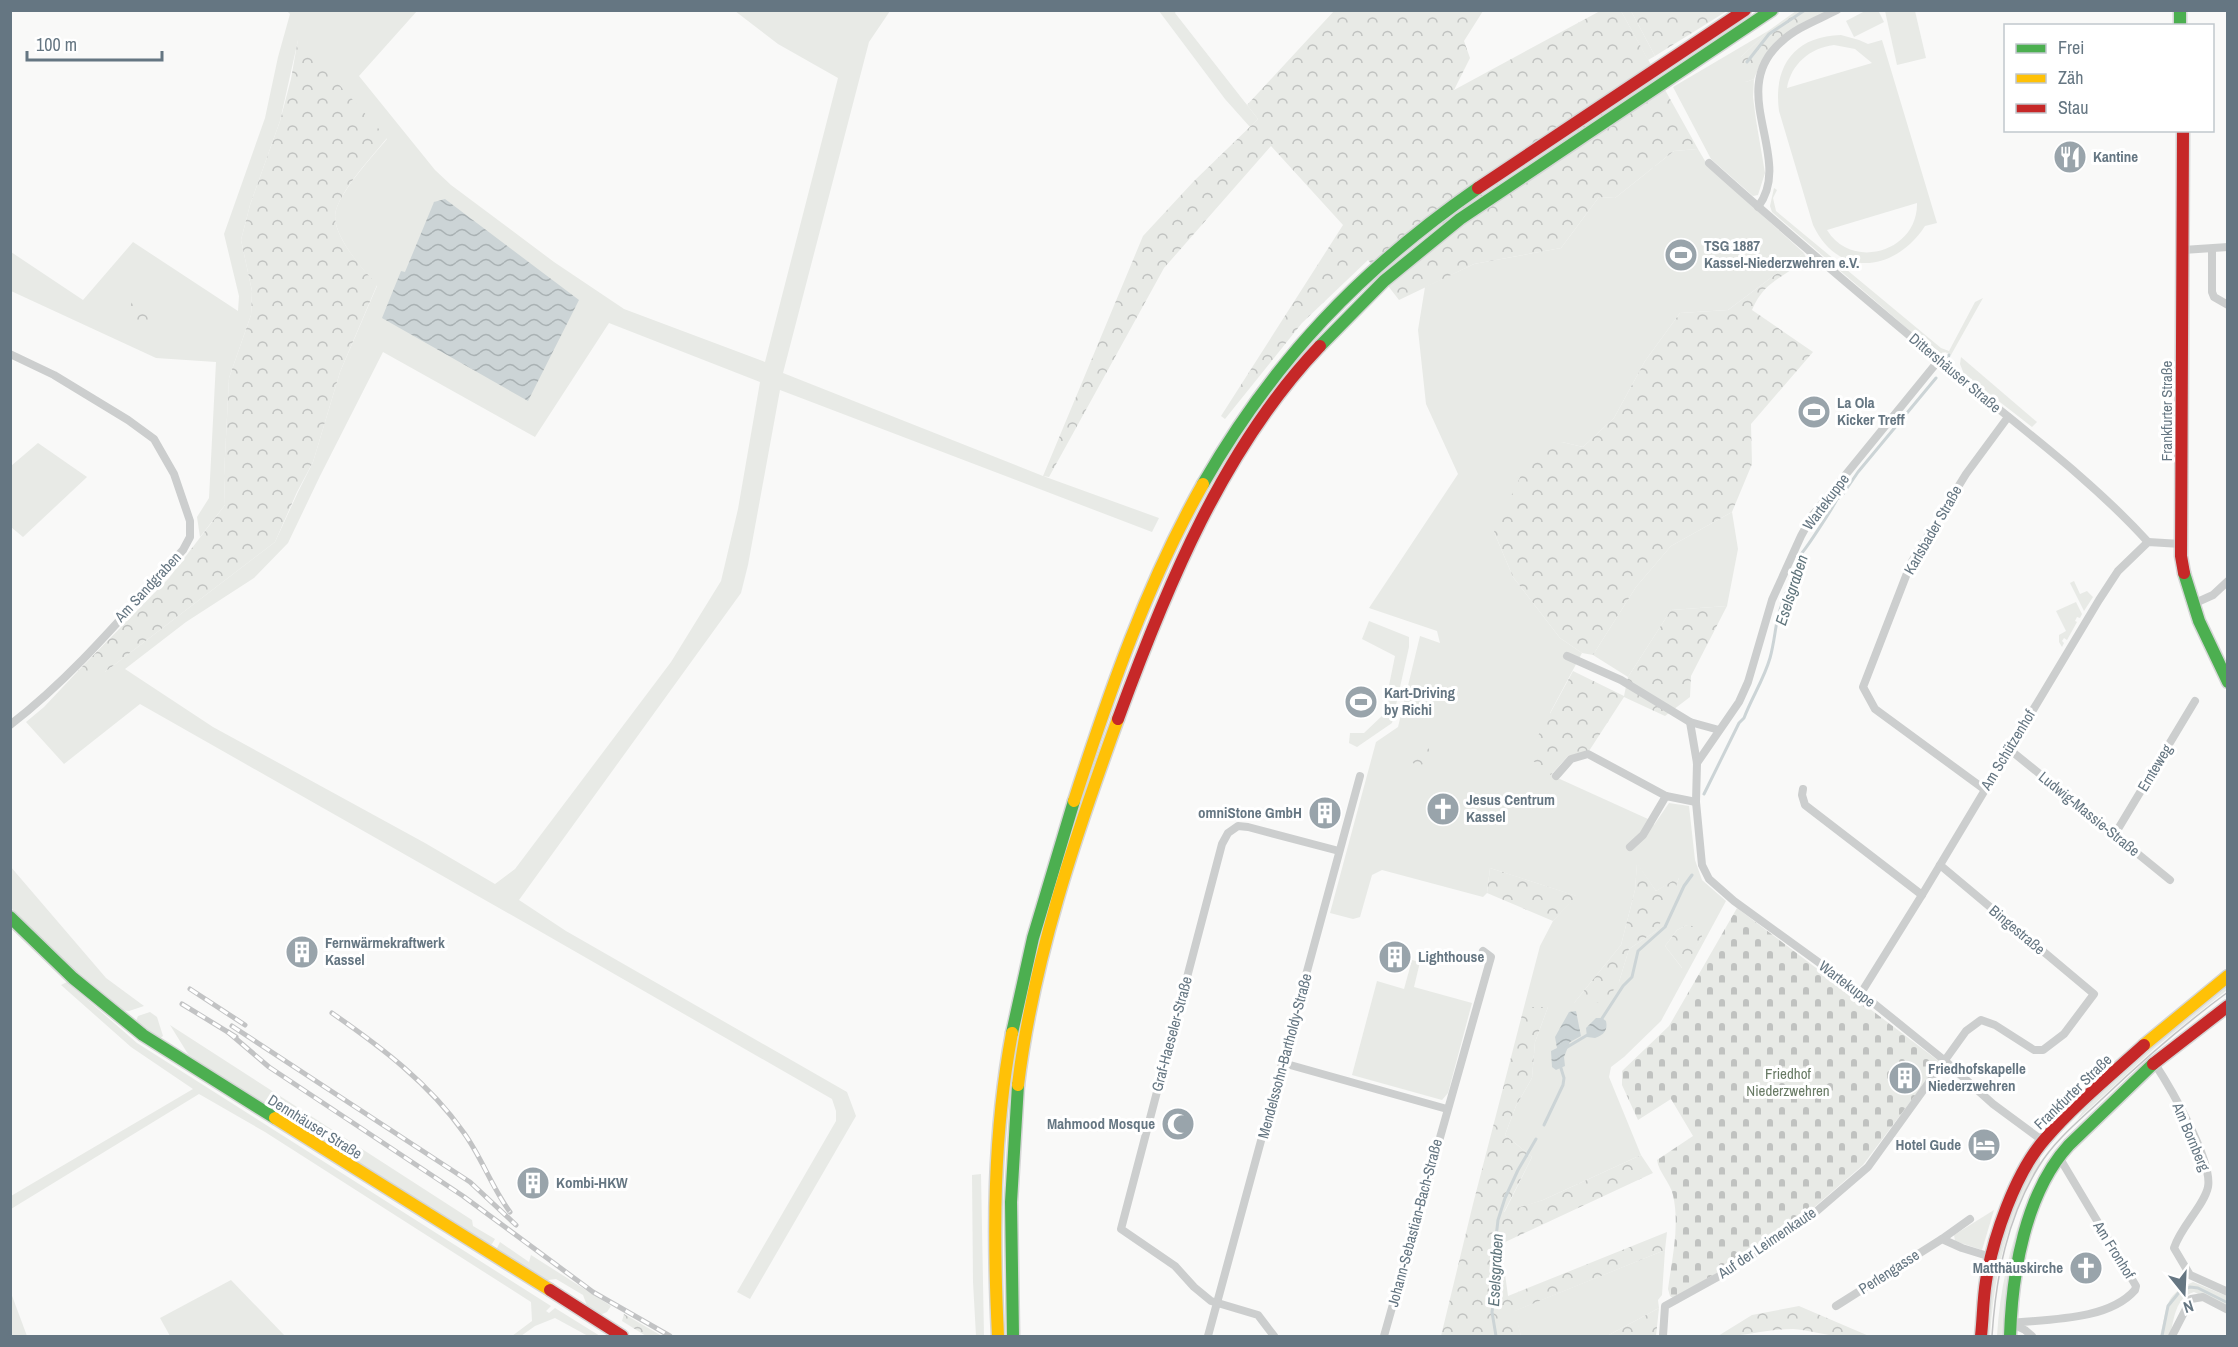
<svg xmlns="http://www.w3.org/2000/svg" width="2238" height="1347" font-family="'Archivo Narrow',sans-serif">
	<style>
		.green { fill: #e8eae6; fill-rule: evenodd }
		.forest { fill: url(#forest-crowns) }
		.cemetery { fill: url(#cemetery-stones) }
		.water { fill: url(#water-waves) }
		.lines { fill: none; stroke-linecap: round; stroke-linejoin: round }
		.stream { stroke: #ccd4d6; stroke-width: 3 }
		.fast-casing { stroke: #d5d6d6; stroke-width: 15 }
		.slow-casing { stroke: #d5d6d6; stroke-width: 15 }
		.jam-casing { stroke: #d5d6d6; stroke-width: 15 }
		.street { stroke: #cccece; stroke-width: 8 }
		.fast { stroke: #4caf50; stroke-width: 12 }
		.slow { stroke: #ffc107; stroke-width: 12 }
		.jam { stroke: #c62828; stroke-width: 12 }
		.tram { stroke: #c2c3c4; stroke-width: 1.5 }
		.rail-casing { stroke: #c2c3c4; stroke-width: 5 }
		.rail { stroke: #fff; stroke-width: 3; stroke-dasharray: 9; stroke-linecap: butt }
		.labels { text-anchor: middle; stroke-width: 6; stroke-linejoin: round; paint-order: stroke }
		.poi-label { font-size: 15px; font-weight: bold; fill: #657682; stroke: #fff; text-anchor: start }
		.street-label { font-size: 15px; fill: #657682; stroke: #fff }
		.park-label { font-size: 15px; fill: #687a64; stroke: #fff }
		.water-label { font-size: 16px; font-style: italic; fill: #60757c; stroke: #fff }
	</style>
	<defs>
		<pattern id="forest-crowns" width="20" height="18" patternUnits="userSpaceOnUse" patternTransform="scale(1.5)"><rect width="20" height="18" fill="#e8eae6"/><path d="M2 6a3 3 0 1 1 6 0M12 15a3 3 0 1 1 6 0" fill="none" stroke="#c0c2c0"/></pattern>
		<pattern id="cemetery-stones" width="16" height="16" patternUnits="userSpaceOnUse" patternTransform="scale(1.5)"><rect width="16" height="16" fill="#e8eae6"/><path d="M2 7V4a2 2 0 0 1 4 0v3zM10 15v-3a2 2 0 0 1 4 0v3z" fill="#c0c2c0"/></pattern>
		<pattern id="water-waves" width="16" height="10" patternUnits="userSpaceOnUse" patternTransform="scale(1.5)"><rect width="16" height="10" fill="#ccd4d6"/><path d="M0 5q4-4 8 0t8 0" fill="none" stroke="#a9b1b3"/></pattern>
	</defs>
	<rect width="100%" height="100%" fill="#f9f9f8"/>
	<g class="green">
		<path d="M1878,10L1884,22L1854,37L1846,21L1865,11Z"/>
		<path d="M287,11H417L359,76L435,170L451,185L554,262L624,309L765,362L838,78L778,44L735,11H890L869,42L783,373L1043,476L1159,518L1152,532L780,390L748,565L741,593L519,900L566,931L847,1092L856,1116L750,1299L737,1292L836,1121V1111L832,1099L522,921L140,704L64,764L26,722L44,707L77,672H105L275,542L298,492L313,462L340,372L377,286C363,269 329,233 336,210C343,188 372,157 387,139L298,40L280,121L250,205L241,240L252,291L251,315L229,378L224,476L225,505L200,537L197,517L209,498L216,362L156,358L11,291V252L83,300L133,242L238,311L239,296L224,234L265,118L278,57L290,14ZM609,323L760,382L738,509L721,581L671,662L515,869L495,884L425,843L213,727L125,669L186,622L254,578L288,543L320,476L383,352L535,437Z"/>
		<path d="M1159,11H1176L1175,13L1258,119L1250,127L1225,99Z"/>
		<path d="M1621,11H1631L1655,56L1648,60Z"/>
		<path d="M1885,11H1915L1926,58L1897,65Z"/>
		<path d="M1768,31L1741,57L1746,82L1754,79L1753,97L1756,120L1765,173L1758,195L1753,196L1711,159L1673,87Z"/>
		<path d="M1841,35L1859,40L1868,44L1882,40L1937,223L1925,226C1896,271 1839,280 1813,225L1779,111C1773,67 1794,36 1841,35ZM1834,45L1855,49L1872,63L1787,88C1791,64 1810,48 1834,45ZM1917,203C1918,252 1852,271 1827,230Z"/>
		<path d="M1698,149L1708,166L1804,253L1728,310L1680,313L1645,361L1614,418L1583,447L1562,442L1494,532L1513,577L1560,638L1582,653L1550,713L1551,775L1648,819L1654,825L1669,803L1689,806L1695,860L1702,880L1726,901L1661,1021L1624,1057L1611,1067L1609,1077L1641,1155L1543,1200L1504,1213L1532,1157L1505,1135L1516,1106L1532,1078L1535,1042L1548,1007H1524L1540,946L1553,921L1576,896L1490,868L1487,893L1483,897L1382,870L1372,875L1360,917L1353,919L1330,913L1376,742L1398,727L1420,636L1440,643L1437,631L1369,608L1458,474L1426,404L1418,330L1425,287L1474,264L1561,248L1599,197L1615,198L1674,151ZM1637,864L1656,891L1679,878L1656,931L1629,949L1619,982L1574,1003L1621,945L1635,890ZM1687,925L1702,938L1682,968L1665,946L1677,930Z"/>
		<path d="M1774,188L1777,190L1773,198L1776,211L1941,348L1949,351L1975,302L1983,298L1951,355L1945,352L1942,355L1919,335L1917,337L1772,212L1770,206Z"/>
		<path d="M1961,357L2037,422L2032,427L1964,374L1960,364Z"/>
		<path d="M38,443L87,477L23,537L11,527V466Z"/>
		<path d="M1732,512L1738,549L1727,606L1671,610L1628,677L1593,655L1636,587L1671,546Z"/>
		<path d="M2074,581L2080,594L2087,591L2093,597L2084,611L2070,583Z"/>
		<path d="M2076,602L2082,614L2080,618L2077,617L2075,621L2077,622L2067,640L2064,638L2062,641L2064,643L2062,647L2059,642V635L2066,631L2056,611Z"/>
		<path d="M1369,621L1409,637V647L1392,723L1357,747L1349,743L1350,733H1364L1383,715L1395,656L1362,639Z"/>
		<path d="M10,866L106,978L144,1006L129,1011L120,1010L77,974L11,908Z"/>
		<path d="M1412,960L1420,962L1414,987L1472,1003L1448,1093L1442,1100L1352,1075L1377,981L1404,989Z"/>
		<path d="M67,982L137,1043L551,1306L546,1311L549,1313L555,1308L600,1336H588L555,1318L535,1326L521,1336H512L532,1321L531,1302L265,1132L199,1094L11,1209V1196L193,1089L131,1047L61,985Z"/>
		<path d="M2227,982V990L2156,1047L2077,1120L2084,1109L2153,1043Z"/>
		<path d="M150,1012L157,1017L163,1036L158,1040L138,1025L136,1021L138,1016Z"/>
		<path d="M170,1025L472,1220L473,1226L495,1239L492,1244L487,1247L204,1066L188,1054Z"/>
		<path d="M2040,1158V1163C2007,1219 1994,1272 1990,1336H1986C1992,1270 2001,1214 2040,1158Z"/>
		<path d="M981,1174L984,1336H976L973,1282L972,1175Z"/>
		<path d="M2030,1193L2031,1203L2005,1336H1997C2000,1286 2011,1240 2030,1193Z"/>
		<path d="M1994,1210L1982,1250L1955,1241L1954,1235Z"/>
		<path d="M500,1242L529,1262L531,1255L611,1306L607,1312L600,1315L589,1311L583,1295L556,1279L541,1281L500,1255L497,1248Z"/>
		<path d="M1665,1250L1662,1295L1658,1300L1659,1308L1607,1336H1521L1514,1311Z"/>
		<path d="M231,1280L285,1336H170L160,1318Z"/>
		<path d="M2193,1282L2227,1296V1308L2194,1292C2175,1297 2174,1320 2170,1336H2160C2168,1309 2162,1296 2193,1282Z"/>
		<path d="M10,1293H11L27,1336H11Z"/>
	</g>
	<g class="forest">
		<path d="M1334,11H1483L1464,41L1470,58L1454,90L1600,11H1621L1698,149L1674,151L1615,198L1599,197L1561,248L1474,264L1399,300L1368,260L1302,323L1225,419L1221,416L1343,225L1271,146L1164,268L1049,477L1043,476L1143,236L1194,181L1258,119L1247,105Z"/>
		<path d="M1631,11H1727L1655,56Z"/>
		<path d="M1796,11H1829C1793,31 1770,38 1754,79L1746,82L1739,71L1741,57L1768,31Z"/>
		<path d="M298,39L387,138C371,158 344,186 336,210C329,233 363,269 377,285L340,372L313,462L297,492L275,542L105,672H77L169,578L225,505L224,476L229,378L251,315L252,291L241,240L250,205L280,121L291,79Z"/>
		<path d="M1804,253L1806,258C1784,279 1765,279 1752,310L1813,352L1751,424L1752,464L1732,512L1671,546L1636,587L1593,655L1582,653L1560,638L1513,577L1494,532L1534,448L1562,442L1583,447L1614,418L1645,361L1680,313L1728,310Z"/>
		<path d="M132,302L156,312L147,333L123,322Z"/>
		<path d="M1727,606L1691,676L1690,697L1665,716L1624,697L1589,751L1568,756L1551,775L1527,756L1573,671L1624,696L1628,677L1671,610Z"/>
		<circle cx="1419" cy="754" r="11"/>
		<path d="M1637,863L1656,891L1679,877L1670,905L1656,931L1629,949L1619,982L1605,1003H1574L1621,945L1635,890Z"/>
		<path d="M1490,868L1577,896L1553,921L1487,893Z"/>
		<path d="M1687,925L1701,928L1702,938L1683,969L1665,946L1677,930Z"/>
		<path d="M1524,1007H1548L1535,1042L1532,1078L1516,1106L1505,1135L1532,1157L1504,1212L1543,1200L1641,1155L1653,1173L1501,1244L1508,1296L1667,1232L1665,1250L1515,1311L1521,1336H1441L1473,1204Z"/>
		<path d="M1799,1306L1869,1336C1858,1337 1846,1338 1836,1336C1821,1334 1808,1330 1793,1329C1767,1329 1744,1337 1718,1336L1752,1315Z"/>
		<path d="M1659,1308L1656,1336H1607Z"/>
		<path d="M624,1314L662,1336H646L622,1321Z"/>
	</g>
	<path class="cemetery" d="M1737,908L1940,1062L1863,1165L1803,1217L1722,1270L1673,1298L1670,1296L1668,1289C1672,1258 1680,1226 1673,1195C1670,1182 1659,1173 1657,1160L1693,1136L1671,1099L1638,1120L1622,1085V1071L1669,1026Z"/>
	<g class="water">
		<path d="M445,199L579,300L528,401L382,318L401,271L405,272L434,202Z"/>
		<path d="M1576,1011L1581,1036L1570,1042L1564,1057L1565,1066L1556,1070L1552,1067L1551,1051L1557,1048L1555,1037L1569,1012Z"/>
		<path d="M1596,1018H1602L1606,1021C1608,1030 1604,1035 1595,1038L1587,1037L1586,1028Z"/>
	</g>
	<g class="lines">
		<g class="stream">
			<path d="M1747,62L1769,34L1805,10"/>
			<path d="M1948,358L1949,355"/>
			<path d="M1704,794L1739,723L1744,718C1752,697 1764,679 1770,658C1774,644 1775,630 1778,616C1784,596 1792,579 1800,560L1799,556C1803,554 1834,506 1837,499L1841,497L1858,472L1936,378"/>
			<path d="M1601,1020L1623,986L1632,977L1638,951L1665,927L1684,886L1692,875"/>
			<path d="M1564,1049L1589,1034"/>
			<path d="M1544,1125L1563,1085L1564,1078L1560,1065"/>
			<path d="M1496,1336L1492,1312L1495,1291L1493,1264L1498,1220L1505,1198L1518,1170L1536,1139"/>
			<path d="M2162,1336L2168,1306L2181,1290L2190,1287L2198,1288L2228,1303"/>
		</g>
		<g class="fast-casing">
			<g id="fast">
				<path d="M2180,10V26"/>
				<path d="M1320,346L1384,281L1460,219L1772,10"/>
				<path d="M1203,484C1274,360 1360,270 1478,188"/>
				<path d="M2184,573L2199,621L2228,682"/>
				<path d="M10,917L73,978L143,1035L275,1118"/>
				<path d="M1012,1033L1033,938L1074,801"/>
				<path d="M1013,1336L1011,1202L1018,1085"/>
				<path d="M2010,1336C2012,1273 2025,1193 2069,1145L2153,1064"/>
			</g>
		</g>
		<g class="slow-casing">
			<g id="slow">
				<path d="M1074,801C1109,693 1147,583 1203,484"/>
				<path d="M2144,1045L2228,976"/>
				<path d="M1018,1085C1033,960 1075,837 1118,719"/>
				<path d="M275,1118L550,1290"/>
				<path d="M998,1336C993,1234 993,1134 1012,1033"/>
			</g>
		</g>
		<g class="jam-casing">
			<g id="jam">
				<path d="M2183,130L2181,556L2184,573"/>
				<path d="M1478,188L1745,10"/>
				<path d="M1118,719C1166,588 1223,448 1320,346"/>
				<path d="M2153,1064L2228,1006"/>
				<path d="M550,1290L622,1336"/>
				<path d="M1981,1336C1983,1318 1983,1299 1986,1281C1993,1238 2015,1173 2045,1139C2074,1105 2110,1076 2144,1045"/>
			</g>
		</g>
		<g class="street">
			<path d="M1709,163C1788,234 1870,303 1952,371C2018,426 2090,478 2148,542"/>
			<path d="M1758,207C1795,158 1725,91 1781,42C1797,27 1818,20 1837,10"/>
			<path d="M2212,249V292L2214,297L2228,305"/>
			<path d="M2183,250L2228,247"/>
			<path d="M10,354L54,375L128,420L154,439L174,474L190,521V537L183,550C128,610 75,675 10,725"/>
			<path d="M2193,604L2213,595L2228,581"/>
			<path d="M1567,656L1621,680L1690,722L1697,763L1696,802L1702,865L1709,879L1734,901L1861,993L1944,1060L1993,1104L2043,1141"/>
			<path d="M1690,722L1719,730"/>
			<path d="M2009,749L2170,880"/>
			<path d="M1697,763L1739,702L1748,682L1772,600L1801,536L1812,516L1939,360"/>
			<path d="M1556,776L1571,759L1588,754L1666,796"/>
			<path d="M1803,789L1802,795L1805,805L1922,895"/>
			<path d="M1984,789L1875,709L1863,687L1911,563L1966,474L2008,417"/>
			<path d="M2115,834L2195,701"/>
			<path d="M1630,847L1643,835L1666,796L1696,802"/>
			<path d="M1861,993L1922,895L2099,600L2118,571L2148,542L2181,544"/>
			<path d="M1283,1063L1447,1109"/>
			<path d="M2155,1064C2170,1087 2213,1161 2208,1187C2204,1206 2181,1226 2174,1248L2190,1275L2228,1292"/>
			<path d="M1942,1239L1970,1219"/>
			<path d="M1836,1306L1942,1239L1962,1248L1991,1257"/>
			<path d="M2010,1323C2047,1319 2108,1321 2135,1290L2136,1286L2059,1157"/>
			<path d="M2010,1323L2025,1330L2032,1336"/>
			<path d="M1208,1336L1360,776"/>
			<path d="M1274,1336L1258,1315L1211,1301L1194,1287L1175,1266L1121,1229L1222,844L1228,833L1238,826L1248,827L1339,851"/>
			<path d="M1384,1336L1491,957L1483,951"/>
			<path d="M1663,1336L1665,1306L1723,1274L1804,1222L1868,1167L1966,1031L1981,1020L1995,1025L2034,1050H2043L2064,1034L2094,994L1940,865"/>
			<path d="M2172,1336L2191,1299L2203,1297L2228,1310"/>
		</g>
		<use href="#fast" class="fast"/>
		<use href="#slow" class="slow"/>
		<use href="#jam" class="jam"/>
		<path class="tram" d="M1992,1336C1996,1276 2007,1218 2039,1166C2055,1140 2080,1120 2102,1099C2142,1061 2183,1025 2228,992"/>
		<g class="rail-casing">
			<g id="rail">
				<path d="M190,989L245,1025"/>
				<path d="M182,1004L236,1037"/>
				<path d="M332,1013C381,1047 429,1083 464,1133C482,1158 492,1188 510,1212"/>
				<path d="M232,1026L470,1182L516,1225"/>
				<path d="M228,1032L269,1067L463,1196L593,1292L670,1336"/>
			</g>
		</g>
		<use href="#rail" class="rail"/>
	</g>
	<defs>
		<g id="restaurant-disc" transform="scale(1.725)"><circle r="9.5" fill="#99a4ab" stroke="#fff"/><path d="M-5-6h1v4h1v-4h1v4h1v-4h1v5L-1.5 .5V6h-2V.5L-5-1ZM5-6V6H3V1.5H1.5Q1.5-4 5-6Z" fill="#fff"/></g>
		<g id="stadium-disc" transform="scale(1.725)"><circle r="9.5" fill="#99a4ab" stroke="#fff"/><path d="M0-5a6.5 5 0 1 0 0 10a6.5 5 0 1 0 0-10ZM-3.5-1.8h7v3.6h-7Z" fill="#fff"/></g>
		<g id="church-disc" transform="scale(1.725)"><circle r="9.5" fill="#99a4ab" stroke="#fff"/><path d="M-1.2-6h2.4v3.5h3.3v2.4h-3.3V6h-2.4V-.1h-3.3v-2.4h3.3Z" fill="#fff"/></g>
		<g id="building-disc" transform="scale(1.725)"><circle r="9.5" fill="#99a4ab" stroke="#fff"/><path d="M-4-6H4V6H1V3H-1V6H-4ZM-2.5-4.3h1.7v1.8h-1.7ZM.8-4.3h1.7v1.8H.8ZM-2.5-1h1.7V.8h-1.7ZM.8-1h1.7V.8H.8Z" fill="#fff"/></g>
		<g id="mosque-disc" transform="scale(1.725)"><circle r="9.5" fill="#99a4ab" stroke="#fff"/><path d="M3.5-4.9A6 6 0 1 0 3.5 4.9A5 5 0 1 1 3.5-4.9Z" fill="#fff"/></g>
		<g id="hotel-disc" transform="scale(1.725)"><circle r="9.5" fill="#99a4ab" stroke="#fff"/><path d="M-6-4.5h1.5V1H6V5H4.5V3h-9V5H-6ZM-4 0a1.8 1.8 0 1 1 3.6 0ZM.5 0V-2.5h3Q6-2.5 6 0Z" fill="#fff"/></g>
	</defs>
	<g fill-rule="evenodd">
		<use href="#restaurant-disc" x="2070" y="157"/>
		<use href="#stadium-disc" x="1681" y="255"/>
		<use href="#stadium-disc" x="1814" y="412"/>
		<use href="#stadium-disc" x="1361" y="702"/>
		<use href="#church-disc" x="1443" y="809"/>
		<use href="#building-disc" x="1325" y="813"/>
		<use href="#building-disc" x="302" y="952"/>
		<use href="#building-disc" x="1395" y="957"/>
		<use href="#building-disc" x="1905" y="1078"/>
		<use href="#mosque-disc" x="1178" y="1124"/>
		<use href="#hotel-disc" x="1984" y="1145"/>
		<use href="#building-disc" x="533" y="1183"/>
		<use href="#church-disc" x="2086" y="1268"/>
	</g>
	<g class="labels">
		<g class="poi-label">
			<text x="2093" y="162">Kantine</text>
			<text x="1704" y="251">TSG 1887<tspan x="1704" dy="17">Kassel-Niederzwehren e.V.</tspan></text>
			<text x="1837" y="408">La Ola<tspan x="1837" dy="17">Kicker Treff</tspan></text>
			<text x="1384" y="698">Kart-Driving<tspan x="1384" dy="17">by Richi</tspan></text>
			<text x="1466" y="805">Jesus Centrum<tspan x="1466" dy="17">Kassel</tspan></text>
			<text x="1302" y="818" text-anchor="end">omniStone GmbH</text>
			<text x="325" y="948">Fernwärmekraftwerk<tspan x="325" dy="17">Kassel</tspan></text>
			<text x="1418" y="962">Lighthouse</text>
			<text x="1928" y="1074">Friedhofskapelle<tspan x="1928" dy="17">Niederzwehren</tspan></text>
			<text x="1155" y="1129" text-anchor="end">Mahmood Mosque</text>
			<text x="1961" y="1150" text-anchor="end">Hotel Gude</text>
			<text x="556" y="1188">Kombi-HKW</text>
			<text x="2063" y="1273" text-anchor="end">Matthäuskirche</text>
		</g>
		<g class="street-label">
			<text transform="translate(1955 373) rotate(40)" y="5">Dittershäuser Straße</text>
			<text transform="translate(2167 411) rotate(-90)" y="5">Frankfurter Straße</text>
			<text transform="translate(1826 502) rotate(-53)" y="5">Wartekuppe</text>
			<text transform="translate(1933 530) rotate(-60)" y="5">Karlsbader Straße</text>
			<text transform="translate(148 587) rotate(-47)" y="5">Am Sandgraben</text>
			<text transform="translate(2008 750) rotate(-59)" y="5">Am Schützenhof</text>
			<text transform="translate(2155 768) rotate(-59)" y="5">Ernteweg</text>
			<text transform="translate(2089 814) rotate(39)" y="5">Ludwig-Massie-Straße</text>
			<text transform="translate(2017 930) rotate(40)" y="5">Bingestraße</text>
			<text transform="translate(1847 984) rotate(37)" y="5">Wartekuppe</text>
			<text transform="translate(1172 1034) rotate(-75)" y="5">Graf-Haeseler-Straße</text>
			<text transform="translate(1285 1056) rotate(-75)" y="5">Mendelssohn-Bartholdy-Straße</text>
			<text transform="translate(2073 1092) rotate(-44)" y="5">Frankfurter Straße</text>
			<text transform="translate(315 1127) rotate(32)" y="5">Dennhäuser Straße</text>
			<text transform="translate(2191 1137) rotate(67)" y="5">Am Bornberg</text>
			<text transform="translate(1415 1223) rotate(-75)" y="5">Johann-Sebastian-Bach-Straße</text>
			<text transform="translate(1767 1243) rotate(-34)" y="5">Auf der Leimenkaute</text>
			<text transform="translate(2114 1250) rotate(58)" y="5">Am Fronhof</text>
			<text transform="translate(1889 1272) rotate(-33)" y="5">Perlengasse</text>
		</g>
		<g class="park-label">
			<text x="1788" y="1079">Friedhof<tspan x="1788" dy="17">Niederzwehren</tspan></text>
		</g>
		<g class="water-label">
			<text transform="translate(1791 590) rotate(-72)" y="6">Eselsgraben</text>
			<text transform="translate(1495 1270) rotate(-87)" y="6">Eselsgraben</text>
		</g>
	</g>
	<rect width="2238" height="1347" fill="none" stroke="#657682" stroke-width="24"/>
	<rect x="2004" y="24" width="210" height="108" fill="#ffffff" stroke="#c1c8cd" stroke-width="1.5"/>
	<rect x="2016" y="44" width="30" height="9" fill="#4caf50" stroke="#c1c8cd" stroke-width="1.5"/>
	<text x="2058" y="54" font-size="18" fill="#657682">Frei</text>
	<rect x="2016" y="74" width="30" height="9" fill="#ffc107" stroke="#c1c8cd" stroke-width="1.5"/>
	<text x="2058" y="84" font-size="18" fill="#657682">Zäh</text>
	<rect x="2016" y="104" width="30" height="9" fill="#c62828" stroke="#c1c8cd" stroke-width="1.5"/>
	<text x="2058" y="114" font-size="18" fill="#657682">Stau</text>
	<g transform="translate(2184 1293) rotate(162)" stroke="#ffffff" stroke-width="4.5" paint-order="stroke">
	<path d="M0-4.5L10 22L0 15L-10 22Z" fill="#657682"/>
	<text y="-9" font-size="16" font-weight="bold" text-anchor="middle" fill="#657682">N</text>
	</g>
	<path d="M27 51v9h135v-9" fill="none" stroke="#657682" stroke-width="3"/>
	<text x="36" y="51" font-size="18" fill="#657682" stroke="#ffffff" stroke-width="4.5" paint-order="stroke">100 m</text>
</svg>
